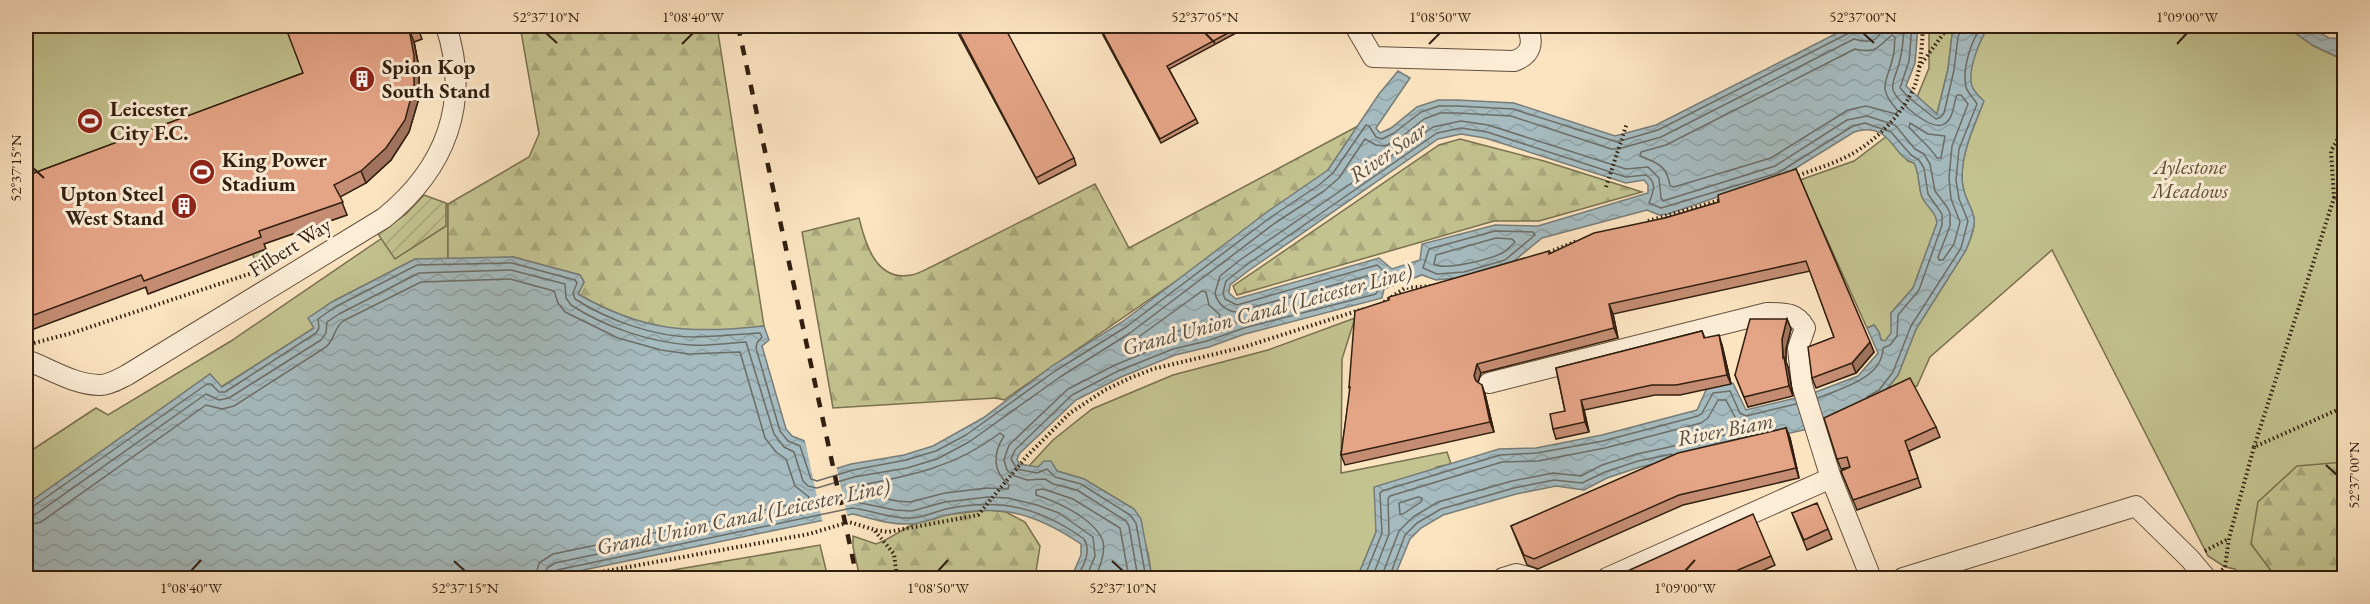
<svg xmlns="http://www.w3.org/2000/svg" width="2370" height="604" font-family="'EB Garamond',serif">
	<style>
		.green { fill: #c3c390; stroke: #7a7150; stroke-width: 1.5 }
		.forest { fill: url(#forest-firs); stroke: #7a7150; stroke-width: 1.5 }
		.garden { fill: url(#garden-furrows); stroke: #7a7150; stroke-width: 1.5 }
		.water { fill: url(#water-waves); stroke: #777d79; stroke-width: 1.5; fill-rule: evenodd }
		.pier { fill: #fce4c1 }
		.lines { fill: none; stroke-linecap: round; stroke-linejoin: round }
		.shore { stroke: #6c6d67; stroke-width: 1.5 }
		.minor-casing { stroke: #64503c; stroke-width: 22 }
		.path { stroke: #321f0f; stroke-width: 4; stroke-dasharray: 1.5 3; stroke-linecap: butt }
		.minor { stroke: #fdedd7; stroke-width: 20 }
		.rail { stroke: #321f0f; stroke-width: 4.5; stroke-dasharray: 10 10; stroke-linecap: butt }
		.wall { fill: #c48d73; stroke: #321f0f; stroke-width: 1.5 }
		.shaded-wall { fill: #a0735e; stroke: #321f0f; stroke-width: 1.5 }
		.building { fill: #e4a486; stroke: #321f0f; stroke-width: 1.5 }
		.ticks { fill: none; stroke: #321f0f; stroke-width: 2 }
		.labels { text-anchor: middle; stroke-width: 6; stroke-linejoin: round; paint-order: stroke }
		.poi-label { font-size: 21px; font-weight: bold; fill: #321f0f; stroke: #fdedd7; text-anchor: start }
		.park-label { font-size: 21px; font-style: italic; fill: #5e5036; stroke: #fdedd7 }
		.street-label { font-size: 21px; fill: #321f0f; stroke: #fdedd7 }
		.water-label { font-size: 22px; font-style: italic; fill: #544e44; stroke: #fdedd7 }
		.neatline { fill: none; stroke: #321f0f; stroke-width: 2 }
		.ticks-label { font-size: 15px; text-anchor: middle; fill: #321f0f }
	</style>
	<defs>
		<pattern id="forest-firs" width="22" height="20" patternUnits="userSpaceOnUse" patternTransform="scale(1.5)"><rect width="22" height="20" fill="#c3c390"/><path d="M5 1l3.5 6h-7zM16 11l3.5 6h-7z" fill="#a8a77b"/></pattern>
		<pattern id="garden-furrows" width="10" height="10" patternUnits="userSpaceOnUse" patternTransform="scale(1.5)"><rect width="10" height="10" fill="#c3c390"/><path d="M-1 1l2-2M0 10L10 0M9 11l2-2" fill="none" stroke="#a8a77b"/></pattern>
		<pattern id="water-waves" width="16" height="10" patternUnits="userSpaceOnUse" patternTransform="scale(1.5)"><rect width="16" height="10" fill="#a5bbbf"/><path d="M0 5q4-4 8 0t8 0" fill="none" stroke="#8ea0a3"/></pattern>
	</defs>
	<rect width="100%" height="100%" fill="#fce4c1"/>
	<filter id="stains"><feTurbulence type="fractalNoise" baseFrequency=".00333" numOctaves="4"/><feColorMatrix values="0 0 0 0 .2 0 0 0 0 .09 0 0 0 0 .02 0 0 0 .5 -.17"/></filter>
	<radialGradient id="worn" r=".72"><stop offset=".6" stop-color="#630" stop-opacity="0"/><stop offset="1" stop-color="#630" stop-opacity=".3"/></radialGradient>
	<g class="green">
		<path d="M26,26H416L422,39L414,42L419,68V98L391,160L366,183L339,197L347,215L264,244L270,260L255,264L253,254L148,294L145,287L26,332Z"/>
		<path d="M1929,26H1958L1952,35L1948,69L1937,114L1917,97L1929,68Z"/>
		<path d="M1989,26H2285L2314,46L2344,60V578H2241L2235,569L2225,567L2208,556L2052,250L1930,357L1917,386L1882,395L1898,375L1916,329L1966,250C1969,242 1976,228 1974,219C1972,206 1962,196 1962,179C1961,152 1974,128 1983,103C1980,98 1975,94 1972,88C1965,73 1980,38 1989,26Z"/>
		<path d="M1887,136L1908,161L1914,163C1920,174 1918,186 1922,197C1927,207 1936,211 1937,223L1913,288L1891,313L1892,333L1885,341L1881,340L1879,332L1874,325L1867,328L1800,180L1854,161Z"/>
		<path d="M430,198L448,204V260L415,259L332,302L309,318L314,328L221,387L210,374L26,505V454L96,408L108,415L231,341L385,236Z"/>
		<path d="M1355,318L1342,359L1341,473L1447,452L1451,464L1437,467L1376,513V532L1357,578H1152L1148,553L1134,509L1084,479L1057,471L1054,467H1028L1053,440L1092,409L1173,375L1268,350Z"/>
	</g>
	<g class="forest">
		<path d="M520,26H717L764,326C740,329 715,333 691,331C652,328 612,314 578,294L584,282L580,275L513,257L448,260V204L529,157L539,134Z"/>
		<path d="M1358,126L1328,170L1316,180L1267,212L1205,261L1004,400L996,398L833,408L802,232L859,218C865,243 876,282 911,275C919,274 926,269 933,266L1095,184L1129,248Z"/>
		<path d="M1460,139L1544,161L1642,192L1539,221H1494L1237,295L1233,286L1439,145Z"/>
		<path d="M2344,462V573L2334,578L2275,576L2251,544L2258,502L2297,466Z"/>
		<path d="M989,510L1006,512L1025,522L1040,546L1035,578H860L853,547V536L876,544C890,539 901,530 914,524C937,514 964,513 989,510Z"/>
		<path d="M820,545L828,578H626Z"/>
	</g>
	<path class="garden" d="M424,195L446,203V226L395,259L378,234L406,214Z"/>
	<g class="water">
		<path d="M1851,26H1864L1866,30L1869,26H1918L1915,63L1906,86L1937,114L1948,69L1952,35L1958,26H1989C1980,39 1967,70 1972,86C1974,92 1980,97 1984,101C1974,126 1962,151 1962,178C1962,195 1971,204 1974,218C1976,227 1969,242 1966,250L1916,329L1898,375L1882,395L1830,424L1640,467L1607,478L1584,490L1556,486L1516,494L1443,515L1421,528L1410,539L1394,578H1357L1376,532L1374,487L1499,449L1536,448L1602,435L1697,410L1707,388L1733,383L1746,410L1808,395L1858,376L1878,353L1867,328L1874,325L1879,332L1881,340L1885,341L1891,333V313L1913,288L1937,223C1936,211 1927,208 1922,197C1918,186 1920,174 1914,163C1892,157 1891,120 1854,132L1780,178L1735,191L1668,214L1659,215L1647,210L1542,238L1509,265L1466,277L1436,280L1422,275L1384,289L1382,298L1245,334L1209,347L1175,355L1121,377L1076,400L1020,453L1017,459L1019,464L1038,467L1044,461H1051L1057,471L1084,479L1134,509L1141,519L1152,578H1071L1081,555V544C1035,513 1002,504 947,515C935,518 923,523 911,524C891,525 872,519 853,514L545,578H26V505L210,374L222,387L314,328L308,318L332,302L415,259L513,257L580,275L584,282L578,294C643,332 692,334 764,326L769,340L762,346L786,429L792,436L805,441L815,475L851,464L904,455L933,446L983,418L1052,366L1122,322L1267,212L1328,170L1379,94L1398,71L1410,78L1376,128L1380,133L1391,128L1417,107L1438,100H1457L1514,103L1615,136L1656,125ZM1461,134L1485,138L1626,183L1644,180L1648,185V193L1538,226L1495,225L1422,244L1420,260L1392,269L1379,258L1236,299L1229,293L1230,285L1248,271L1438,139Z"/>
		<path d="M2285,26H2308L2329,38L2344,39V60L2314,46Z"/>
	</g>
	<path class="pier" d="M804,437L807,439L817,472L836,465L848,518L823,524Z"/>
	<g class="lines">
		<g class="shore">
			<path d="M1912,26L1909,61L1900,88L1909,98L1936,119L1941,117L1944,113L1954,70L1958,37L1963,26"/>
			<path d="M1892,35L1895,37C1894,44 1895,51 1893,57C1887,84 1876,86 1898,111L1896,114L1866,106L1848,110L1771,158L1674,187L1670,186C1667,165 1657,163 1640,156L1641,152L1666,145L1855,49C1877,54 1877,47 1892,35Z"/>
			<path d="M1910,123L1928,134L1945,136L1941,158H1937C1929,145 1918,138 1909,127Z"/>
			<path d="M1495,231L1533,232L1535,235L1505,260L1464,272L1437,274L1423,268L1429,249Z"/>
			<path d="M1496,238L1512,239L1515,242C1511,246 1508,249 1504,252C1492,259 1445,271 1434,264L1436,255Z"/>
			<path d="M1202,291L1206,292L1209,305L1220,315L1219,319L1168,334L1136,346L1133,345V341Z"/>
			<path d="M1867,397L1879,390L1893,372L1911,326L1961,248L1968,221L1959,199L1956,180L1959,149L1977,104C1974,98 1968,94 1966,87C1962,69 1971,40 1982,26"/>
			<path d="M1000,433L1004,436C993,453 992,471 1009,485L1008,489L987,488L945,493L910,502L896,501L854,490L856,486C910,476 956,467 1000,433Z"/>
			<path d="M1418,497L1422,498L1421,502L1403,514H1400L1399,503Z"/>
			<path d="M26,510L31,508L207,384H211L219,392H225L316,333L319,328L318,319L335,307L417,265L512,263L575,280L577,283L573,293L575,299C608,320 654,337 694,337C716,337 738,334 760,333L762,337L757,343L756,348L780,431L788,441L800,446L811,479L817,481L853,470L906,460L936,451L966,435L1055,371L1126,327L1271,217L1319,185L1333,173L1366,125L1369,126L1376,137L1382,139L1394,133L1421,112L1439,106H1457L1513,109L1617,142L1658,130L1849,33L1852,26"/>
			<path d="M26,517L36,514L206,394L219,400L229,398L321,340L326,333L327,322L339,314L419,273L511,270L565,284L566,298L571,305C605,327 649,342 690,345C709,346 728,343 746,342L774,434L784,447L794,452L803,481L808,486L817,488L854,477L907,468L937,459L969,442L1060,377L1130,333L1275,223L1324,191L1339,178L1365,139L1376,145L1385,146L1399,139L1424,119L1440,113H1457L1511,116L1611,149H1618L1661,137L1854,39C1868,43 1880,43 1882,26"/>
			<path d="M26,526L41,522L206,405L222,409L234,406L326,347C335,339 334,328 343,321L421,282L510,279L554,291L558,303L565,312L618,338L661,350L689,354L740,352L765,438L776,452L786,459L795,486L809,497L808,501L553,554L539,563L535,578"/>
			<path d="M544,578L547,568L555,563L851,501L895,510L912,511L945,502L988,497L1008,498L1037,505L1059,513L1093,537L1095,556L1086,578"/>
			<path d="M552,578L553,573L557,570L852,508C872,510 890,519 910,518C922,518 934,512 946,509C1001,498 1039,507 1084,539C1092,552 1083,566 1077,578"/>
			<path d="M1095,578C1109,547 1108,535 1079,515C1065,506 1052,500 1036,495V490L1043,489L1073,499L1120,528L1129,578"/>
			<path d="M1138,578L1129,526L1126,521L1077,490L1053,484L1045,479L1027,480L1012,475L1007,470L1004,460L1009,445L1068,389L1115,365L1171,342L1205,334L1241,321L1369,288L1375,278L1374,274L1236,312C1226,311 1217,303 1215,293L1220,276L1240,260L1433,127L1461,121L1488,125L1626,169L1648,167L1659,178L1661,198L1663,201L1775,166L1847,120L1867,116L1895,125L1915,149L1924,154L1930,164L1935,191L1947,207L1950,213V226L1938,257L1939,260H1943L1954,244L1960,222L1951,199L1949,178L1952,146L1968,104L1961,95H1957C1953,104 1954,119 1944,124C1932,132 1897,102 1893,90C1892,85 1893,81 1895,76C1902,59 1903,44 1904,26"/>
			<path d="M1146,578L1136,523L1130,515L1081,484L1055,477L1047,469L1037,473L1017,469L1011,459L1015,450L1072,395L1118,371L1173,349L1207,341L1244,328L1376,294L1380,285L1392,278L1377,265L1237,305L1225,299L1223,293L1226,281L1245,266L1437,133L1461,128L1487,132L1626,177L1646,175C1658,183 1653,192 1649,203L1661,208L1778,173L1853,126L1865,123L1891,132L1911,155L1919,160L1924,168L1928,194L1942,214V225L1919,290L1898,315L1897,336L1890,345L1883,348C1883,378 1840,389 1818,398"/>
			<path d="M1364,578L1382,533L1380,493L1382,491L1500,455L1537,453L1603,441L1698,416L1702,413L1713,393L1730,391L1740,413L1746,416L1796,404"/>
			<path d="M1372,578L1389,534L1388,499L1390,496L1502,462L1538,461L1605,448L1701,423L1708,418L1718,400H1726L1736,419L1750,425L1748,430L1637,454L1602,465L1581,476L1553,473L1512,481L1438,502L1413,517L1399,531L1381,578"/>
			<path d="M1389,578L1405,535L1417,523L1441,509L1514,488L1554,480L1582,483L1605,472L1638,461L1672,454"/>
		</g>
		<g class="minor-casing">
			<g id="minor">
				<path d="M1355,26L1373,57L1514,61C1532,55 1534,42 1527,26"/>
				<path d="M26,360C49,368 74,385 100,385C109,385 119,379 127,375L384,218C446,168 471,102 446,26"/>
				<path d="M1489,383L1767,313C1784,313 1796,312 1805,328L1798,348L1802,385L1831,478L1871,578"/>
				<path d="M1503,578L1516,574L1531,578"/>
				<path d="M1607,578L1831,478"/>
				<path d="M1903,578L2136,506L2190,559L2206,578"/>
			</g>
		</g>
		<g class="path">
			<path d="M1919,67L1949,26"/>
			<path d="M1794,177C1813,170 1833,164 1850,155C1876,141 1904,113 1915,85C1921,66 1922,45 1923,26"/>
			<path d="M1606,187L1627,123"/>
			<path d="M2334,198L2331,151L2344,128"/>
			<path d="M1648,221L1721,200"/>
			<path d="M1545,254L1577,241"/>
			<path d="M1384,302L1405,288L1432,286"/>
			<path d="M34,343L72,333L261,270"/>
			<path d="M2254,447L2334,198L2344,193"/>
			<path d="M875,531L894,554L897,578"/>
			<path d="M2205,551L2228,539"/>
			<path d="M2222,570L2225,567L2229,538L2254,447L2344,407"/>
			<path d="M568,578L809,534L849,522L875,530L888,532L978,515L1027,456L1070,413L1105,390L1130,378L1153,369L1244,347L1363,309"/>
		</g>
		<use href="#minor" class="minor"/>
		<path class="rail" d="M738,26L857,578"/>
	</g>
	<g class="wall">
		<path d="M417,26L422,39L414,42L419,68V98L409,132L391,160L366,183L340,197L347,215L264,244L266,249L148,294L146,287L26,332V176L303,73Z"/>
		<path d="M956,26L1074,158L1076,165L1039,184L958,33Z"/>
		<path d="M1112,26H1249L1169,69L1198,123L1161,143L1103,35L1102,31Z"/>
		<path d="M1796,169L1874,352L1856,373L1816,388L1812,378L1834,337L1810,271L1613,314L1618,338L1481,373L1478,382L1485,394L1494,432L1345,465L1341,455L1350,391L1349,387L1550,254L1665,218L1719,202Z"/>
		<path d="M1787,319L1791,329L1786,349V362L1788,367L1793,396L1748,407L1735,375Z"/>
		<path d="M1702,331L1705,338L1722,345L1731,384L1680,395H1655L1584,410L1589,432L1556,439L1553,429L1565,411L1556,368Z"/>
		<path d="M1936,427L1940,437L1909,451L1921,487L1857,510L1841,471L1850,467L1841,469L1837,459Z"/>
		<path d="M1786,428L1790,438L1799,478L1683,505L1538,569L1527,565L1511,526Z"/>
		<path d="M1792,513L1828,529L1832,539L1807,550Z"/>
		<path d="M1771,556L1775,565L1744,579H1610Z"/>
	</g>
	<g class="shaded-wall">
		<path d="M409,29L414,42L419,68V98L409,132L391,160L366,183L361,171Z"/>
		<path d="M1609,304L1613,314L1618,338L1614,328Z"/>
		<path d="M1787,319L1791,329L1786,349V362L1788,367L1793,396L1789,386L1783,358L1782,339Z"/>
		<path d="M1719,335L1722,345L1731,384L1727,375Z"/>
		<path d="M1870,342L1874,352L1856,373L1852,363Z"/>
		<path d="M1477,364L1481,373L1477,385L1474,376Z"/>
		<path d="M1482,385L1485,394L1494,432L1490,422Z"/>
		<path d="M1581,400L1584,410L1589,432L1585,422Z"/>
		<path d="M1786,428L1790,438L1799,478L1796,468Z"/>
	</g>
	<g class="building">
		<path d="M285,26H417V27L409,29L414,55V86L405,120L386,148L361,171L334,185L343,202L259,231L261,237L144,281L141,275L26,318V176L303,73Z"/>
		<path d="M956,26H1004L1074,158L1036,178Z"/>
		<path d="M1112,26H1241L1167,66L1196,119L1160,139L1102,31Z"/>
		<path d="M1796,169L1870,342L1852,363L1812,378L1808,347L1834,337L1806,261L1609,304L1614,328L1477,364L1474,376L1476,381L1482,385L1490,422L1341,455L1350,387H1349L1355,311L1389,300V297L1549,251V254L1594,233L1665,218L1719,202L1718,195Z"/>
		<path d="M1750,319H1787L1782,339L1783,358L1784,357L1789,386L1744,397L1735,375Z"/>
		<path d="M1702,331L1704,338L1719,335L1727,375L1676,385H1652L1581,400L1585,422L1553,429L1550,414L1565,411L1556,368Z"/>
		<path d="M1910,378L1936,427L1905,441L1918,478L1853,500L1841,471L1850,467L1847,457L1837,459L1824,418Z"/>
		<path d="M1786,428L1796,468L1679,495L1534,559L1524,555L1511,526L1678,453Z"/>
		<path d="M1817,503L1828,529L1804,540L1792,513Z"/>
		<path d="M1753,514L1771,556L1717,579H1610Z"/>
		<path d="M1595,576L1599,579H1589Z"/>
	</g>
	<path class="ticks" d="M546,33L557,43M1205,33L1215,43M1863,33L1874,43M682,44L693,33M1429,44L1440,33M2177,44L2187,33M33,168L44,178M2326,465L2337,475M454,561L465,571M1112,561L1123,571M191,571L201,560M938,571L948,560M1685,571L1695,560"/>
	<defs>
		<g id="building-disc" transform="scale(1.35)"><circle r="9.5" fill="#8f2418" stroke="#fdedd7"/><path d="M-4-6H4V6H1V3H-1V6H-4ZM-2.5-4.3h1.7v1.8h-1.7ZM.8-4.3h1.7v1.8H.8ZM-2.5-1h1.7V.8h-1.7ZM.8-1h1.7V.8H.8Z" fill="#fff"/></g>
		<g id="stadium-disc" transform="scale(1.35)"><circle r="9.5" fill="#8f2418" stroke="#fdedd7"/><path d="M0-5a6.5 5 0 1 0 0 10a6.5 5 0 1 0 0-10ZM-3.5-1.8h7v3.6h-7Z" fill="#fff"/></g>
	</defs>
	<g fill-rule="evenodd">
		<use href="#building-disc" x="362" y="79"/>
		<use href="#stadium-disc" x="90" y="121"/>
		<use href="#stadium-disc" x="202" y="172"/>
		<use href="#building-disc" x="184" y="206"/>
	</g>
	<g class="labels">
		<g class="poi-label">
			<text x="382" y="74">Spion Kop<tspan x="382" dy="24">South Stand</tspan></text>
			<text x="110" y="116">Leicester<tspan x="110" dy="24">City F.C.</tspan></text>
			<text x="222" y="167">King Power<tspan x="222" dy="24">Stadium</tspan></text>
			<text x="164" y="201" text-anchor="end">Upton Steel<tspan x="164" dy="24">West Stand</tspan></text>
		</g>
		<g class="park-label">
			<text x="2190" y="174">Aylestone<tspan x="2190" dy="24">Meadows</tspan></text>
		</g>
		<g class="street-label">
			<text transform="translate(290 247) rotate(-32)" y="7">Filbert Way</text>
		</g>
		<g class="water-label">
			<text transform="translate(1387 152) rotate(-35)" y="8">River Soar</text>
			<text transform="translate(1267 309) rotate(-15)" y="8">Grand Union Canal (Leicester Line)</text>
			<text transform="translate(1725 429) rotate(-11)" y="8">River Biam</text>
			<text transform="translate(743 516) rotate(-12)" y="8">Grand Union Canal (Leicester Line)</text>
		</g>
	</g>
	<rect width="2370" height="604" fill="none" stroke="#fce4c1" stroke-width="66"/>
	<rect x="33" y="33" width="2304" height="538" class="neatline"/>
	<g class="ticks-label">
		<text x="546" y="22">52°37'10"N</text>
		<text x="693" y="22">1°08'40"W</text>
		<text x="1205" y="22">52°37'05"N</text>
		<text x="1440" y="22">1°08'50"W</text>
		<text x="1863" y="22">52°37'00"N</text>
		<text x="2187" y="22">1°09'00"W</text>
		<text transform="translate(16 168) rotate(-90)" y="5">52°37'15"N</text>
		<text transform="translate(2354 475) rotate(-90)" y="5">52°37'00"N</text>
		<text x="191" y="593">1°08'40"W</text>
		<text x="465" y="593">52°37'15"N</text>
		<text x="938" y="593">1°08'50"W</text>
		<text x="1123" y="593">52°37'10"N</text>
		<text x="1685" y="593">1°09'00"W</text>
	</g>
	<rect width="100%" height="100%" filter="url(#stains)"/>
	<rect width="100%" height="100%" fill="url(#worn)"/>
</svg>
